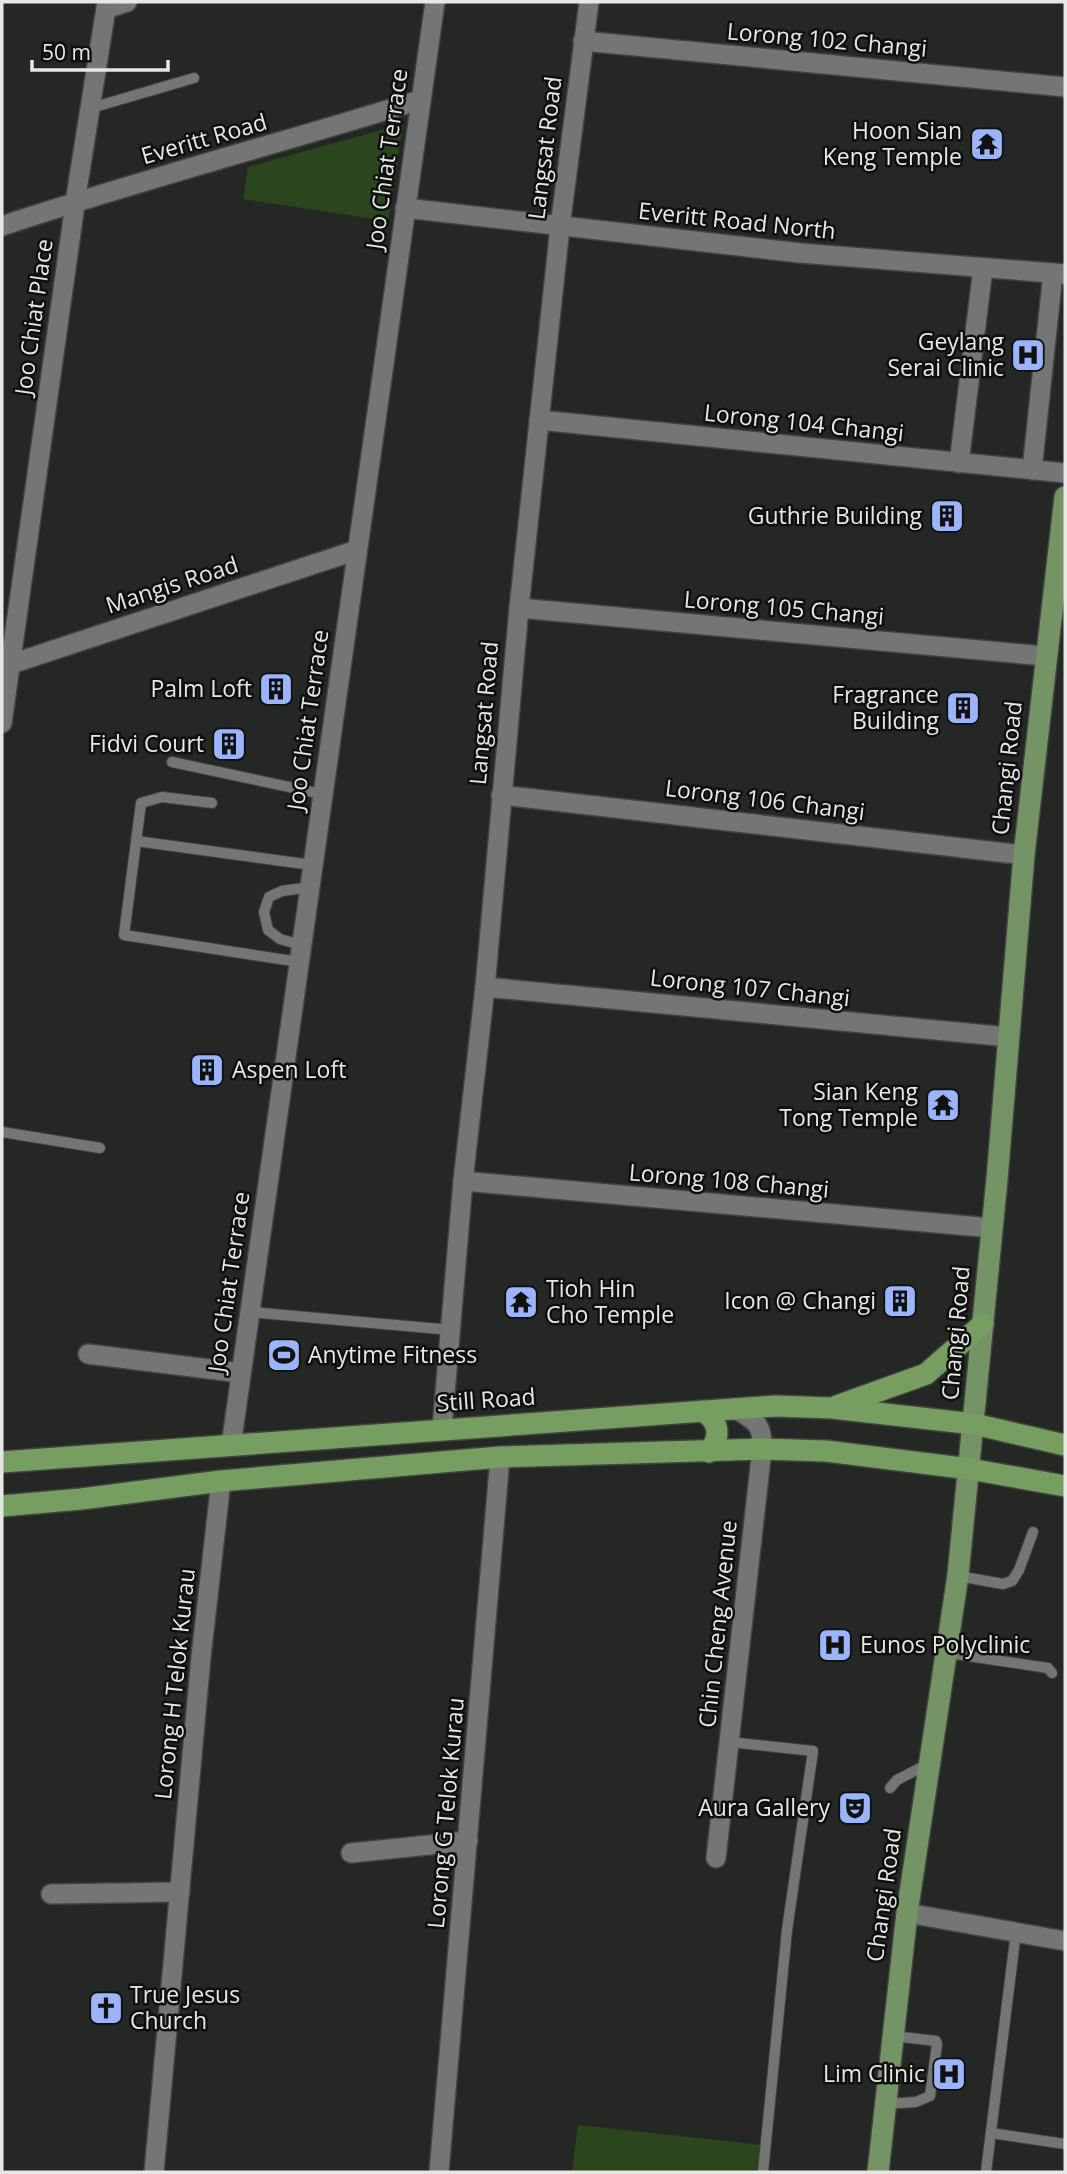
<svg xmlns="http://www.w3.org/2000/svg" width="1067" height="2174" font-family="'Open Sans',sans-serif">
	<style>
		.green { fill: #2b461c }
		.lines { fill: none; stroke-linecap: round; stroke-linejoin: round }
		.service-casing { stroke: #424441; stroke-width: 12 }
		.minor-casing { stroke: #424441; stroke-width: 22 }
		.primary-casing { stroke: #424441; stroke-width: 24 }
		.trunk-casing { stroke: #424441; stroke-width: 24 }
		.service { stroke: #737672; stroke-width: 10 }
		.minor { stroke: #737672; stroke-width: 19 }
		.primary { stroke: #759465; stroke-width: 21 }
		.trunk { stroke: #769e60; stroke-width: 21 }
		.labels { text-anchor: middle; stroke-width: 5; stroke-linejoin: round; paint-order: stroke }
		.street-label { font-size: 23px; fill: #e7e8e6; stroke: #0e0f0e }
		.poi-label { font-size: 23px; fill: #e7e8e6; stroke: #0e0f0e; text-anchor: end }
	</style>
	<rect width="100%" height="100%" fill="#252724"/>
	<g class="green">
		<path d="M403,124L388,221L243,199L248,167Z"/>
		<path d="M578,2125L763,2145L760,2172H572Z"/>
	</g>
	<g class="lines">
		<g class="service-casing">
			<g id="service">
				<path d="M91,108L194,78"/>
				<path d="M172,762L322,794"/>
				<path d="M212,803L162,797L141,803L124,935L299,962"/>
				<path d="M136,841L312,865"/>
				<path d="M301,945L280,939L268,930L264,912L269,897L282,891L310,887"/>
				<path d="M2,1132L100,1148"/>
				<path d="M250,1312L451,1330"/>
				<path d="M958,1576L1003,1584L1012,1581L1019,1570L1033,1532"/>
				<path d="M948,1653L1048,1668L1052,1673"/>
				<path d="M730,1742L813,1751L787,1930L763,2172"/>
				<path d="M890,1788L897,1780L928,1764"/>
				<path d="M886,2104L916,2102L930,2096L937,2044L936,2041L893,2036"/>
				<path d="M991,2133L1065,2144"/>
				<path d="M986,2172L1016,1932"/>
			</g>
		</g>
		<g class="minor-casing">
			<g id="minor">
				<path d="M106,9L127,2"/>
				<path d="M583,41L1065,87"/>
				<path d="M405,208L800,253L1065,274"/>
				<path d="M2,226C140,180 281,143 420,100"/>
				<path d="M539,420L1065,473"/>
				<path d="M959,463L983,268"/>
				<path d="M1032,470L1053,273"/>
				<path d="M519,608L1045,656"/>
				<path d="M2,667L357,550"/>
				<path d="M2,723L77,190L107,2"/>
				<path d="M501,795L1024,855"/>
				<path d="M485,987L1009,1037"/>
				<path d="M463,1181L992,1228"/>
				<path d="M88,1354L241,1373"/>
				<path d="M442,1429L463,1181L485,987L519,608L560,227L589,2"/>
				<path d="M231,1446L435,2"/>
				<path d="M351,1853L468,1841"/>
				<path d="M716,1858L762,1449C763,1423 755,1421 734,1408"/>
				<path d="M51,1894L180,1892"/>
				<path d="M907,1913L1065,1941"/>
				<path d="M154,2172L201,1657L221,1481"/>
				<path d="M439,2172L500,1457"/>
			</g>
		</g>
		<g class="primary-casing">
			<path id="primary" d="M878,2172L907,1913L958,1575L997,1179L1024,855L1065,497"/>
		</g>
		<g class="trunk-casing">
			<g id="trunk">
				<path d="M837,1406L926,1374L983,1324"/>
				<path d="M703,1411C720,1423 721,1436 709,1452"/>
				<path d="M2,1462L775,1406L832,1408L974,1424L1065,1445"/>
				<path d="M2,1506L81,1499L221,1481L500,1457L762,1449L826,1451L970,1469L1065,1486"/>
			</g>
		</g>
		<use href="#service" class="service"/>
		<use href="#minor" class="minor"/>
		<use href="#primary" class="primary"/>
		<use href="#trunk" class="trunk"/>
	</g>
	<defs>
		<g id="temple-square" transform="scale(1.75)"><rect x="-9" y="-9" width="18" height="18" rx="4" fill="#9ab5fd" stroke="#0e0f0e"/><path d="M0-6L5-2H3V0L6.5 2.5H4V6H1.5V3h-3V6H-4V2.5H-6.5L-3 0V-2H-5Z" fill="#111"/></g>
		<g id="hospital-square" transform="scale(1.75)"><rect x="-9" y="-9" width="18" height="18" rx="4" fill="#9ab5fd" stroke="#0e0f0e"/><path d="M-5-5h3v3.5h4V-5h3V5h-3V1.5h-4V5h-3Z" fill="#111"/></g>
		<g id="building-square" transform="scale(1.75)"><rect x="-9" y="-9" width="18" height="18" rx="4" fill="#9ab5fd" stroke="#0e0f0e"/><path d="M-4-6H4V6H1V3H-1V6H-4ZM-2.5-4.3h1.7v1.8h-1.7ZM.8-4.3h1.7v1.8H.8ZM-2.5-1h1.7V.8h-1.7ZM.8-1h1.7V.8H.8Z" fill="#111"/></g>
		<g id="stadium-square" transform="scale(1.75)"><rect x="-9" y="-9" width="18" height="18" rx="4" fill="#9ab5fd" stroke="#0e0f0e"/><path d="M0-5a6.5 5 0 1 0 0 10a6.5 5 0 1 0 0-10ZM-3.5-1.8h7v3.6h-7Z" fill="#111"/></g>
		<g id="theatre-square" transform="scale(1.75)"><rect x="-9" y="-9" width="18" height="18" rx="4" fill="#9ab5fd" stroke="#0e0f0e"/><path d="M-5-5.5Q0-4 5-5.5V0Q5 5 0 6Q-5 5-5 0ZM-3.3-2.5H-1v1.5H-3.3ZM1-2.5H3.3v1.5H1ZM-2.8 1Q0 5.5 2.8 1Z" fill="#111"/></g>
		<g id="church-square" transform="scale(1.75)"><rect x="-9" y="-9" width="18" height="18" rx="4" fill="#9ab5fd" stroke="#0e0f0e"/><path d="M-1.2-6h2.4v3.5h3.3v2.4h-3.3V6h-2.4V-.1h-3.3v-2.4h3.3Z" fill="#111"/></g>
	</defs>
	<g fill-rule="evenodd">
		<use href="#temple-square" x="987" y="144"/>
		<use href="#hospital-square" x="1028" y="355"/>
		<use href="#building-square" x="947" y="516"/>
		<use href="#building-square" x="276" y="689"/>
		<use href="#building-square" x="963" y="708"/>
		<use href="#building-square" x="229" y="744"/>
		<use href="#building-square" x="207" y="1070"/>
		<use href="#temple-square" x="943" y="1105"/>
		<use href="#building-square" x="900" y="1301"/>
		<use href="#temple-square" x="521" y="1302"/>
		<use href="#stadium-square" x="284" y="1355"/>
		<use href="#hospital-square" x="835" y="1645"/>
		<use href="#theatre-square" x="855" y="1808"/>
		<use href="#church-square" x="106" y="2008"/>
		<use href="#hospital-square" x="949" y="2074"/>
	</g>
	<g class="labels">
		<g class="street-label">
			<text transform="translate(827 40) rotate(5)" y="8">Lorong 102 Changi</text>
			<text transform="translate(204 139) rotate(-16)" y="8">Everitt Road</text>
			<text transform="translate(545 148) rotate(-83)" y="8">Langsat Road</text>
			<text transform="translate(387 159) rotate(-82)" y="8">Joo Chiat Terrace</text>
			<text transform="translate(737 221) rotate(6)" y="8">Everitt Road North</text>
			<text transform="translate(34 317) rotate(-82)" y="8">Joo Chiat Place</text>
			<text transform="translate(804 423) rotate(6)" y="8">Lorong 104 Changi</text>
			<text transform="translate(172 585) rotate(-18)" y="8">Mangis Road</text>
			<text transform="translate(784 608) rotate(5)" y="8">Lorong 105 Changi</text>
			<text transform="translate(484 713) rotate(-85)" y="8">Langsat Road</text>
			<text transform="translate(308 720) rotate(-82)" y="8">Joo Chiat Terrace</text>
			<text transform="translate(1007 768) rotate(-84)" y="8">Changi Road</text>
			<text transform="translate(765 800) rotate(7)" y="8">Lorong 106 Changi</text>
			<text transform="translate(750 988) rotate(6)" y="8">Lorong 107 Changi</text>
			<text transform="translate(729 1181) rotate(5)" y="8">Lorong 108 Changi</text>
			<text transform="translate(229 1282) rotate(-82)" y="8">Joo Chiat Terrace</text>
			<text transform="translate(956 1333) rotate(-85)" y="8">Changi Road</text>
			<text transform="translate(486 1400) rotate(-4)" y="8">Still Road</text>
			<text transform="translate(718 1624) rotate(-84)" y="8">Chin Cheng Avenue</text>
			<text transform="translate(175 1684) rotate(-84)" y="8">Lorong H Telok Kurau</text>
			<text transform="translate(446 1813) rotate(-85)" y="8">Lorong G Telok Kurau</text>
			<text transform="translate(884 1895) rotate(-82)" y="8">Changi Road</text>
		</g>
		<g class="poi-label">
			<text x="962" y="139">Hoon Sian<tspan x="962" dy="26">Keng Temple</tspan></text>
			<text x="1004" y="350">Geylang<tspan x="1004" dy="26">Serai Clinic</tspan></text>
			<text x="922" y="524">Guthrie Building</text>
			<text x="252" y="697">Palm Loft</text>
			<text x="939" y="703">Fragrance<tspan x="939" dy="26">Building</tspan></text>
			<text x="204" y="752">Fidvi Court</text>
			<text x="232" y="1078" text-anchor="start">Aspen Loft</text>
			<text x="918" y="1100">Sian Keng<tspan x="918" dy="26">Tong Temple</tspan></text>
			<text x="546" y="1297" text-anchor="start">Tioh Hin<tspan x="546" dy="26">Cho Temple</tspan></text>
			<text x="876" y="1309">Icon @ Changi</text>
			<text x="308" y="1363" text-anchor="start">Anytime Fitness</text>
			<text x="860" y="1653" text-anchor="start">Eunos Polyclinic</text>
			<text x="830" y="1816">Aura Gallery</text>
			<text x="130" y="2003" text-anchor="start">True Jesus<tspan x="130" dy="26">Church</tspan></text>
			<text x="925" y="2082">Lim Clinic</text>
		</g>
	</g>
	<rect width="1067" height="2174" fill="none" stroke="#e7e8e6" stroke-width="7"/>
	<path d="M32 60v10h136v-10" fill="none" stroke="#e7e8e6" stroke-width="3.5"/>
	<text x="42" y="60" font-size="21" fill="#e7e8e6" stroke="#0e0f0e" stroke-width="5" paint-order="stroke">50 m</text>
</svg>
